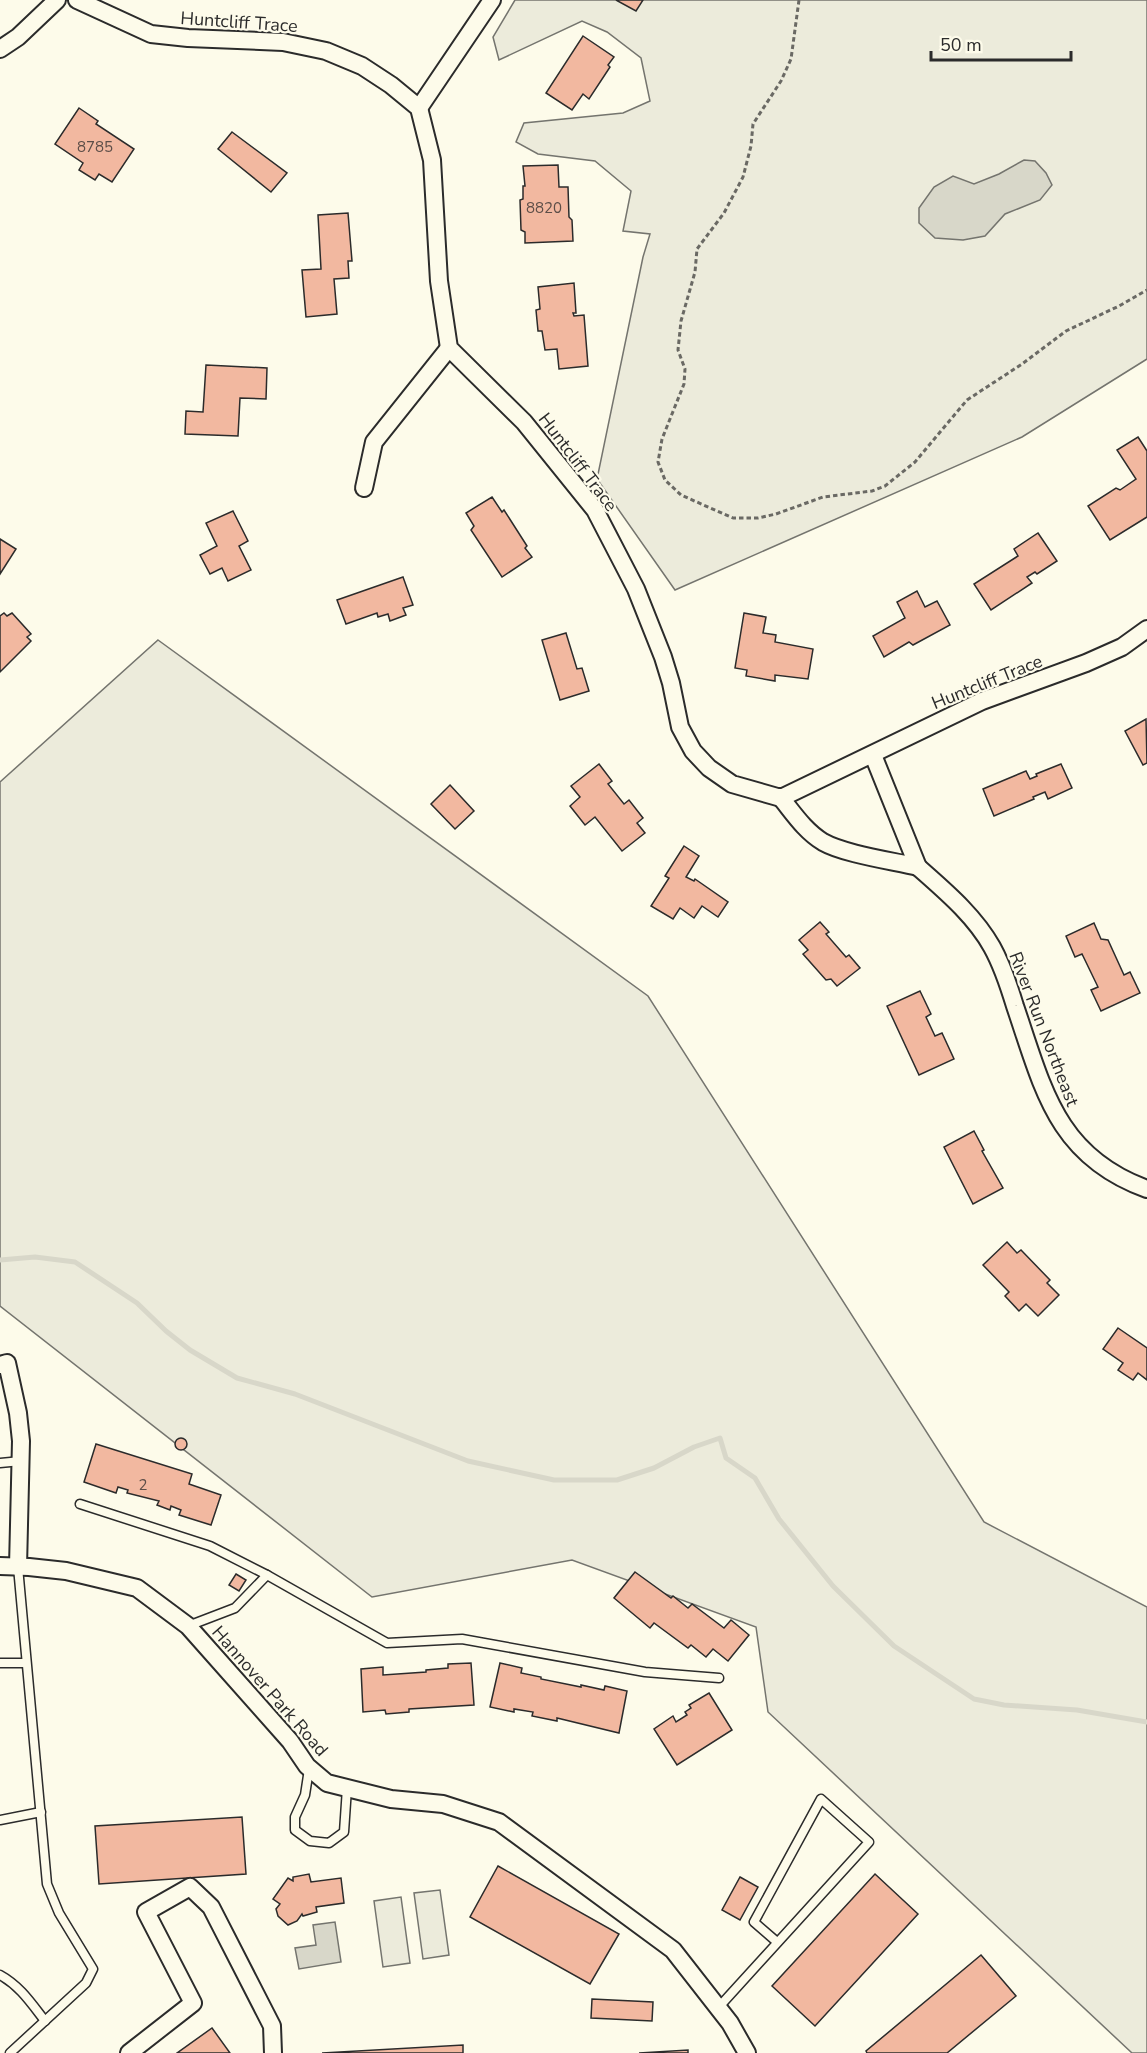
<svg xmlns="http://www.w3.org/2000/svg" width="1147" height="2053" font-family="'Nunito Sans',sans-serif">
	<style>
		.green { fill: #ecebdb; stroke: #74746e; stroke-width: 1.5 }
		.water { fill: #d8d7c9; stroke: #74746e; stroke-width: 1.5 }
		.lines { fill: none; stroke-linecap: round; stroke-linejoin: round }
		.stream { stroke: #d8d7c9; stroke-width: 5 }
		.building { fill: #f2b8a0; stroke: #2b2b2b; stroke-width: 1.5 }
		.lane-casing { stroke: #2b2b2b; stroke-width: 11 }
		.street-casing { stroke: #2b2b2b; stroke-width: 20 }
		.path { stroke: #6a6964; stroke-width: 3; stroke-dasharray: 4.5 3; stroke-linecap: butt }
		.lane { stroke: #fdfbea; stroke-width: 8 }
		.street { stroke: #fdfbea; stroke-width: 16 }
		.labels { text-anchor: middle; stroke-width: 4.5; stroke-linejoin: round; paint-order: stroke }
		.number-label { font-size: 15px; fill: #5d4e48 }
		.street-label { font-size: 18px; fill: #2b2b2b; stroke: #fdfbea }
	</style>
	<rect width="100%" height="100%" fill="#fdfbea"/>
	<g class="green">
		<path d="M515,0H1147V359L1022,437L675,590L597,479L643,257L650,234L623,231L631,191L595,161L538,154L516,142L524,123L623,113L650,101L641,58L607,32L582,21L499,60L493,37Z"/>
		<path d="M158,640L648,996L984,1522L1147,1607V2053H1132L768,1712L756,1627L572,1560L372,1597L0,1306V782Z"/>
		<path d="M440,1890L449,1955L423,1959L414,1893Z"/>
		<path d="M401,1897L410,1963L383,1967L374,1901Z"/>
	</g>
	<g class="water">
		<path d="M1024,160L1035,161L1046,173L1052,185L1040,200L1005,214L985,236L963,240L935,238L919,223V208L934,187L953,176L974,184L999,174Z"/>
		<path d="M335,1922L341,1962L299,1969L295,1948L316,1945L313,1925Z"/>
	</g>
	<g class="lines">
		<path class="stream" d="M0,1260L35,1257L75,1262L137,1303L166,1331L190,1350L237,1378L295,1394L468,1461L554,1480H617L654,1468L694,1447L720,1438L726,1458L755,1478L779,1519L833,1586L894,1646L974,1699L1004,1705L1077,1710L1147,1722"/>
	</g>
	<g class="building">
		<path d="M616,0H643L636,11Z"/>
		<path d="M583,36L614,57L608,65L610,67L589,99L583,94L572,110L546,93Z"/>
		<path d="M79,108L98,121L96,124L134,149L112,182L99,174L95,180L79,170L83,163L55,144Z"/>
		<path d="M232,132L287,173L271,192L218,149Z"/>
		<path d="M558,165L559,187H568L569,217L572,220L573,241L525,243V232L521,230L520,200L523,199V186H525L523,166Z"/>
		<path d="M348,213L352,261H348L349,278L334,279L337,314L306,317L302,270L321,269L318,215Z"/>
		<path d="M574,283L576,313H573L574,316L584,315L588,366L559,369L557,349L545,350L542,331H538L536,310L540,309L538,287Z"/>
		<path d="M206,365L267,368L266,399L240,398L238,436L185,434L186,411L203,412Z"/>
		<path d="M1138,437L1147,451V517L1110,540L1088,506L1116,488L1120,490L1136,479L1117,450Z"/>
		<path d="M492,497L502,512L504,510L527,546L525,548L532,557L502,577L471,530L474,526L466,513Z"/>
		<path d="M233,511L248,541L239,546L251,570L228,581L222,568L210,574L200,555L217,546L206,523Z"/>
		<path d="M1038,533L1057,561L1037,574L1035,572L1027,577L1032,583L991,610L974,584L1018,556L1014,549Z"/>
		<path d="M0,539L16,549L0,574Z"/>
		<path d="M403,577L413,605L403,608L406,615L390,621L388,614L378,617L377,613L346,624L337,600Z"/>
		<path d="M917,591L925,607L937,601L950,625L913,645L909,642L884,657L873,636L905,618L897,602Z"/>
		<path d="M4,613L7,616L12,613L31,634L27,637L31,641L0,672V616Z"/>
		<path d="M744,613L766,617L763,633L776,635L775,642L813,649L808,679L775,675V681L746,676L747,670L735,668Z"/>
		<path d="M566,633L577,669L582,668L589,691L560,700L542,640Z"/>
		<path d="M1146,719L1147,763L1143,765L1125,731Z"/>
		<path d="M599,764L612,781L608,784L624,804L629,800L643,818L637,823L645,833L622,851L595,817L585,825L570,806L580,797L571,786Z"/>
		<path d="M1061,764L1072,788L1048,799L1045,792L1033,797L1034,799L994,816L983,789L1026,771L1030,779L1037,776L1036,774Z"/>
		<path d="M450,785L474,811L455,829L431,804Z"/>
		<path d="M684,846L699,856L686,877L694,881L695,879L728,902L718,917L702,906L694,918L680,908L673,919L651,906L669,878L665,876Z"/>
		<path d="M820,922L829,932L826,934L846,957L849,955L860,968L837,986L831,979L826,980L803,954L808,950L799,940Z"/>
		<path d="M1094,923L1101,939L1108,940L1124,975L1130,972L1140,993L1101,1011L1091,990L1098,987L1082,954L1075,957L1066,936Z"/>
		<path d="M920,991L931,1014L926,1017L935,1036L942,1033L954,1059L919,1075L887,1006Z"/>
		<path d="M974,1131L984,1150L982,1151L1003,1188L973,1204L944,1147Z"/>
		<path d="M1007,1242L1017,1253L1021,1250L1050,1280L1047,1283L1059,1295L1038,1316L1026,1304L1019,1311L1005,1296L1009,1292L983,1265Z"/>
		<path d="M1118,1328L1147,1348V1380L1138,1373L1133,1380L1118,1370L1123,1363L1103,1349Z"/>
		<circle cx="181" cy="1444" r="6"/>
		<path d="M96,1444L192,1474L189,1484L221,1495L211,1525L179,1515L181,1510L171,1506L170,1510L157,1505L159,1501L127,1493L128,1490L118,1487L116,1493L84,1482Z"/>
		<path d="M635,1572L671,1598L673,1596L688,1608L692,1604L724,1628L731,1620L749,1635L728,1661L713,1649L706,1657L691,1645L688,1648L654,1623L650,1628L614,1598Z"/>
		<path d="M236,1574L246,1580L239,1591L229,1585Z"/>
		<path d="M471,1663L474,1705L409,1709V1712L386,1714L385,1710L363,1712L361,1669L383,1667V1675L426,1672V1670L448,1668V1664Z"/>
		<path d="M500,1663L522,1668L521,1673L541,1677V1679L581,1687V1685L604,1690L605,1686L627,1691L619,1733L557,1718V1721L532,1716L533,1712L514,1709V1712L490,1707Z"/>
		<path d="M709,1693L732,1730L677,1765L654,1729L673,1716L676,1722L687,1715L685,1712L691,1708L689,1705Z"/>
		<path d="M242,1817L246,1874L99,1884L95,1826Z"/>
		<path d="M498,1866L619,1934L590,1984L470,1917Z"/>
		<path d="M309,1874L311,1882L341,1878L344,1903L316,1907L317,1912L303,1916L302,1914L297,1921L288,1925L278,1916L276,1909L280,1904L273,1899L288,1878L293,1881V1877Z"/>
		<path d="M875,1874L918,1914L815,2026L772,1986Z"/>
		<path d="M740,1877L758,1887L740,1920L722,1910Z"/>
		<path d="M981,1955L1016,1996L947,2053H867L866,2051Z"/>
		<path d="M592,1999L653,2002L652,2021L591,2018Z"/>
		<path d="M212,2028L230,2053H177Z"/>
		<path d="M463,2045V2053H322Z"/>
		<path d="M688,2050V2053H639Z"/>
	</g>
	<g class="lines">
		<g class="lane-casing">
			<g id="lane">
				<path d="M0,1463L21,1461"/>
				<path d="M80,1504L210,1546L267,1575"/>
				<path d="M188,1626L235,1608L267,1575L387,1643L462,1639L645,1672L719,1678"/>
				<path d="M0,1663H26"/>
				<path d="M309,1769L305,1795L295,1817V1830L310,1841L329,1843L344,1832L347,1788"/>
				<path d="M0,1820L41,1812"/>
				<path d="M0,1975C20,1986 31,2003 45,2021"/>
				<path d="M718,2008L869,1842L821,1799L754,1922L777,1942"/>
				<path d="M10,2053L86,1983L93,1969L59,1913L47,1884L18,1567"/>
			</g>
		</g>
		<g class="street-casing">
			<g id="street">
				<path d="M77,0L151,34L188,38L283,42L326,51L362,66L391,85L419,108L432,160L439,281L449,348L524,422L595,510L636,589L663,657L671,683L680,727L693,751L709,768L732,784L781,798L982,701L1086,663L1122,647L1147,629"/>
				<path d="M0,49L18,37L57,0"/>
				<path d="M419,108L492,0"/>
				<path d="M364,488L374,442L449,348"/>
				<path d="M781,798C794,814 805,831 823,842C844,854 893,861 918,867L873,755"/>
				<path d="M918,867C945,891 974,915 992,947C1002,965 1009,986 1015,1006C1043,1088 1056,1156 1147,1189"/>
				<path d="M0,1365L7,1363L18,1413L21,1441L18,1567"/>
				<path d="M0,1566L29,1567L66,1571L137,1588L188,1626L290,1741L307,1766L327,1783L391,1799L443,1804L499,1822L673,1950L730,2023L747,2053"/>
				<path d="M129,2053L193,2003L146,1912L190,1887L211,1907L272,2026L273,2053"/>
			</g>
		</g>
		<path class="path" d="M799,0L791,59L781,81L753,124L751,146L743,177L724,213L697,249L695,272L681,321L678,350L685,369L684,384L662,439L658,462L665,480L681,495L733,518H758L776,514L823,497L872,491L885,486L915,462L967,400L1022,364L1066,331L1119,306L1147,290"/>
		<use href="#lane" class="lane"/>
		<use href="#street" class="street"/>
	</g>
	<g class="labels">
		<g class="number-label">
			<text x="95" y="152">8785</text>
			<text x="544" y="213">8820</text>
			<text x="143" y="1490">2</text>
		</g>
		<g class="street-label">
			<text transform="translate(239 22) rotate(4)" y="6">Huntcliff Trace</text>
			<text transform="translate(578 462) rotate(53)" y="6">Huntcliff Trace</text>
			<text transform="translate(987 682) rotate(-22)" y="6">Huntcliff Trace</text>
			<text transform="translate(1044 1029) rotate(69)" y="6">River Run Northeast</text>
			<text transform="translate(270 1691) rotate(49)" y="6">Hannover Park Road</text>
		</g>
	</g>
	<path d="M931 51v9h140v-9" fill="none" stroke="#2b2b2b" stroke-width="3"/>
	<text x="940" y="51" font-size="18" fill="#2b2b2b" stroke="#fdfbea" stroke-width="4.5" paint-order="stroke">50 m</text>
</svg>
